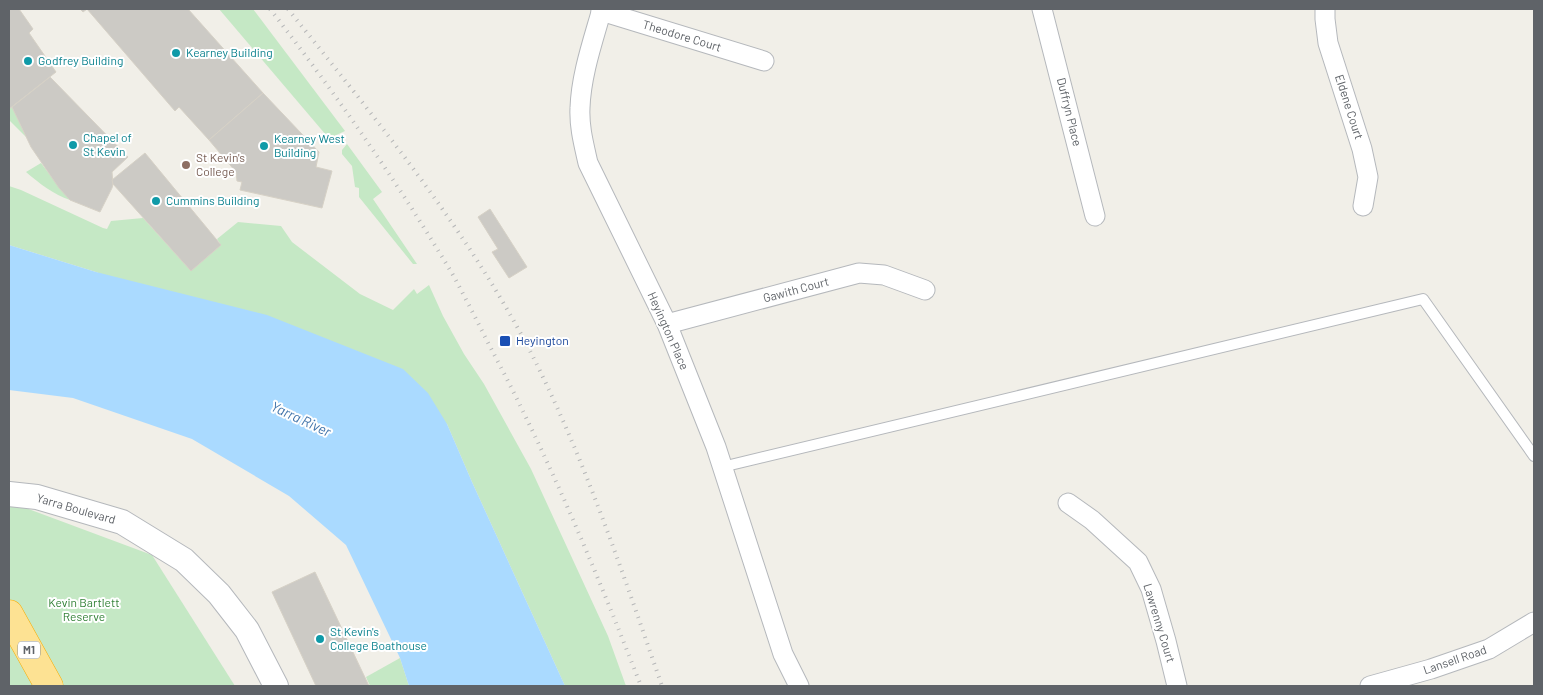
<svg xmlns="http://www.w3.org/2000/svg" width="1543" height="695" font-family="Barlow,sans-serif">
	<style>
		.green { fill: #c5e8c5 }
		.water { fill: #aadaff }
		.building { fill: #cccac5; stroke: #d6d1c6 }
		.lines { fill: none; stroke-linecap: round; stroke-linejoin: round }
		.service-casing { stroke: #b5b8bc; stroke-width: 12 }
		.minor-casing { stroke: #b5b8bc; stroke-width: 21 }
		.tertiary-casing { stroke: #b5b8bc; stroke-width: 26 }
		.motorway-casing { stroke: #f9ab00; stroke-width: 29 }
		.service { stroke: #fff; stroke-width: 10 }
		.minor { stroke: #fff; stroke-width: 19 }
		.tertiary { stroke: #fff; stroke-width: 24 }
		.motorway { stroke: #fde293; stroke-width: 28 }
		.rail { stroke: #b6b7b8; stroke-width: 4; stroke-dasharray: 1 6; stroke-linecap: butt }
		.culture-dot { fill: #0f9aa8; stroke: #fff; stroke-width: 2 }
		.education-dot { fill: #8d6e63; stroke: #fff; stroke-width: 2 }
		.transit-dot { fill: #1a4fb4; stroke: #fff; stroke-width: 2 }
		.labels { text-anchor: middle; stroke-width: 4; stroke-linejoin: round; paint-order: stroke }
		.shield { fill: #fff; stroke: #8f9295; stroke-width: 1 }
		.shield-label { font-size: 11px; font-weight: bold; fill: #5f6368 }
		.street-label { font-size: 12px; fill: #5f6368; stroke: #fff }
		.culture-label { font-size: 12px; fill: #0d838f; stroke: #fff; text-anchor: start }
		.education-label { font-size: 12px; fill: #785e54; stroke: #fff; text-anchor: start }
		.transit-label { font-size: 12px; fill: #164399; stroke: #fff; text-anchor: start }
		.park-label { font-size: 12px; fill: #348238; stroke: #fff }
		.water-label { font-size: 14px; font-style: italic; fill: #4174aa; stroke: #fff }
	</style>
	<rect width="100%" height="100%" fill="#f1efe8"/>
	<g class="green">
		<path d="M219,9H253L345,131L330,138L326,135Z"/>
		<path d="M12,107L26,137L9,120V109Z"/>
		<path d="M347,144L382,192L373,199L417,264H413L359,197V188L355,187L352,166L342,154V150Z"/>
		<path d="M41,163L59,187L70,200C54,195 39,183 26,172Z"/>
		<path d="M9,186L21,190L103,228L107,229L111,221L143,218L191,271L221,245L217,239L238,222L281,226L292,242L360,294L393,310L414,289L417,294L429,285L443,316L464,354L484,384L531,469L608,636L626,686H565L472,482L447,424L96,272L9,245Z"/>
		<path d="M15,504L152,555L235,686H9V505Z"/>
		<path d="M400,658L409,686H370L366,677Z"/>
	</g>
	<path class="water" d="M9,245L96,272L267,315L403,369L428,393L447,424L472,482L565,686H409L400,658L346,545L289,496L192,439L73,398L9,390Z"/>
	<g class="building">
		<path d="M9,9H19L33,29L29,33L56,72L9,109Z"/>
		<path d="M80,9H188L263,93L209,140L179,107L175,111L87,9L83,12Z"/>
		<path d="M50,77L128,157L112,172L113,184L112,188L100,212L70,200L59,188L31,147L12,107Z"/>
		<path d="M263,93L319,152L316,167L332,171L322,208L240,190L242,182L237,181L236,172L209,140Z"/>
		<path d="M145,153L221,245L191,271L113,184L112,180Z"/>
		<path d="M490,209L527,267L509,278L492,252L498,249L478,217Z"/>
		<path d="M315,572L369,686H316L272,592Z"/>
	</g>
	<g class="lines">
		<g class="service-casing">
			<path id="service" d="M722,467L1423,299L1534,456"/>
		</g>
		<g class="minor-casing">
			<g id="minor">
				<path d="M602,9C593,41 581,75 580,108C579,127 584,145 588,163L667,324L716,447L783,654L799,686"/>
				<path d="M1042,9L1095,216"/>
				<path d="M1325,9V19L1328,43L1362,149L1368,177L1363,206"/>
				<path d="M601,11L764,61"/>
				<path d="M667,324L859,273L884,275L925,290"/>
				<path d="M1068,503L1092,520L1138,562L1151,589L1166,641L1177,686"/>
				<path d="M1370,686L1431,669L1489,649L1534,622"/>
			</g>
		</g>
		<g class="tertiary-casing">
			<path id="tertiary" d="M9,494L37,497L122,522L184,560L219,594L247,630L276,686"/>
		</g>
		<g class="motorway-casing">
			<path id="motorway" d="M9,614L49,686"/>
		</g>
		<use href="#service" class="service"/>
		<use href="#minor" class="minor"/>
		<use href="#tertiary" class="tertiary"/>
		<use href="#motorway" class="motorway"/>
		<g class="rail">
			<path d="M270,9C336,94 398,183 453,275C465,297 476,319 487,341C547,453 595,568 641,686"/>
			<path d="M288,9C374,117 463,224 528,347C584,456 622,571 662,686"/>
		</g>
	</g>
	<g class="culture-dot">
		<circle cx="176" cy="53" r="5"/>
		<circle cx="28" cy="61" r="5"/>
		<circle cx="73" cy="145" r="5"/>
		<circle cx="264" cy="146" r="5"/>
		<circle cx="156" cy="201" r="5"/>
		<circle cx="320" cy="639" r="5"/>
	</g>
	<circle class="education-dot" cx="186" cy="165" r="5"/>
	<rect class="transit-dot" x="499" y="335" width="12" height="12" rx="2.5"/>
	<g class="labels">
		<rect class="shield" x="18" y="641.5" width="22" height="17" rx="4"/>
		<g class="shield-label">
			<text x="29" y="654">M1</text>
		</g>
		<g class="street-label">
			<text transform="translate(682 36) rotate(17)" y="4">Theodore Court</text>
			<text transform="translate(1349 107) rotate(72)" y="4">Eldene Court</text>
			<text transform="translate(1069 112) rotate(76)" y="4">Duffryn Place</text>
			<text transform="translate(796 290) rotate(-15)" y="4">Gawith Court</text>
			<text transform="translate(668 331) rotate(66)" y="4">Heyington Place</text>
			<text transform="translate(76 509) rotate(16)" y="4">Yarra Boulevard</text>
			<text transform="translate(1159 623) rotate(73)" y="4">Lawrenny Court</text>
			<text transform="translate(1455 660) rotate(-19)" y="4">Lansell Road</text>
		</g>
		<g class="culture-label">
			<text x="186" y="57">Kearney Building</text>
			<text x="38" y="65">Godfrey Building</text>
			<text x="83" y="142">Chapel of<tspan x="83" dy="14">St Kevin</tspan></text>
			<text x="274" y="143">Kearney West<tspan x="274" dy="14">Building</tspan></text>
			<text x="166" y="205">Cummins Building</text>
			<text x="330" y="636">St Kevin's<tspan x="330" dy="14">College Boathouse</tspan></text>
		</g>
		<g class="education-label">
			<text x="196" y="162">St Kevin's<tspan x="196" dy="14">College</tspan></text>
		</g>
		<g class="transit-label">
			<text x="516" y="345">Heyington</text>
		</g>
		<g class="park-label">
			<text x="84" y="607">Kevin Bartlett<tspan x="84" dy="14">Reserve</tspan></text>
		</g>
		<g class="water-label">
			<text transform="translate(301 419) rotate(25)" y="5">Yarra River</text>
		</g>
	</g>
	<rect width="1543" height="695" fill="none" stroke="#5f6368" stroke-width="20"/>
</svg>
